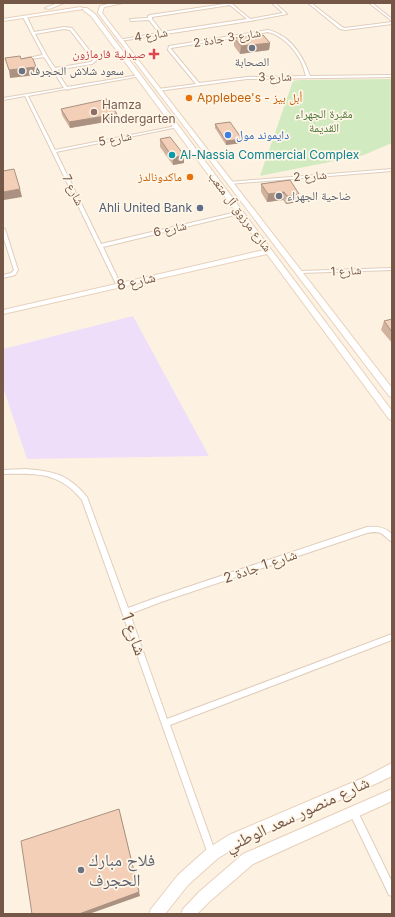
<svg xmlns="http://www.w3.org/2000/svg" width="395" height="917" font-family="Inter,'Noto Naskh Arabic',sans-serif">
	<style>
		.education { fill: #efdef9 }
		.green { fill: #d1eabf }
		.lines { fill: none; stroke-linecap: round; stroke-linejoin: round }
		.street-casing { stroke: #e1cdbc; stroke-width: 2 }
		.secondary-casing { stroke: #e8d0bc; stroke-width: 2 }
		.street { fill: #fff; fill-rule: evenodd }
		.secondary { fill: #fff; fill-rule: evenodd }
		.wall { fill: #d1b29e }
		.shaded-wall { fill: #aa9181 }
		.building { fill: #f3cfb8; stroke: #aa9181 }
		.worship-dot { fill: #6b7280; stroke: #fff6e8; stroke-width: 1.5 }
		.health-dot { fill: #e0444e; stroke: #fff6e8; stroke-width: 1.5 }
		.food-dot { fill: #e8710a; stroke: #fff6e8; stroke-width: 1.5 }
		.education-dot { fill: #8d6e63; stroke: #fff6e8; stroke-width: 1.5 }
		.shop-dot { fill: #3f7fe0; stroke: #fff6e8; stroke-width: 1.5 }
		.culture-dot { fill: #0f9aa8; stroke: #fff6e8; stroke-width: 1.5 }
		.service-dot { fill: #5c6f8a; stroke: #fff6e8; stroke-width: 1.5 }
		.labels { text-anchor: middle; stroke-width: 3.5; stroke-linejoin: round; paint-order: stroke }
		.far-street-label { font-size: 12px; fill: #745747; stroke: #fff6e8 }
		.far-health-label { font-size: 12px; fill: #be3a42; stroke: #fff6e8; text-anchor: end }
		.far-worship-label { font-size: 12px; fill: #5b616d; stroke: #fff6e8; text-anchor: start }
		.far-food-label { font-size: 12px; fill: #c56008; stroke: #fff6e8; text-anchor: start }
		.far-education-label { font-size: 12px; fill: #785e54; stroke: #fff6e8; text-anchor: start }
		.far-park-label { font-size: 12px; fill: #517b3f; stroke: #fff6e8 }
		.far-shop-label { font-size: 12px; fill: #366cbe; stroke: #fff6e8; text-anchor: start }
		.far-culture-label { font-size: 12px; fill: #0d838f; stroke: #fff6e8; text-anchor: start }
		.far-service-label { font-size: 12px; fill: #4e5e75; stroke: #fff6e8; text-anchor: end }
		.street-label { font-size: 14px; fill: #745747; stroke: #fff6e8 }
		.near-street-label { font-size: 17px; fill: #745747; stroke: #fff6e8 }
		.near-worship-label { font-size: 17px; fill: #5b616d; stroke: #fff6e8; text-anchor: start }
	</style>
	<rect width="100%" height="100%" fill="#fdf2e1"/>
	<path class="education" d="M133,316L209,456L27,459L3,387V349Z"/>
	<path class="green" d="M392,79V143L364,155L260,176L293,81L299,80Z"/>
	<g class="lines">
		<g class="street-casing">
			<g id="street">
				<path d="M231,3L250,19L283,13L272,3H275L287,14L250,21L120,41L118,40L159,33L149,20L131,21L130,19L148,18V16L150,15ZM230,5L247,19L162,32L152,19V17Z"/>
				<path d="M308,3H311L342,27L345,28L392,22V24L345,30L340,29Z"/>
				<path d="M369,3H372L392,19V21Z"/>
				<path d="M25,16L27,17L34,32L64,27L72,28L97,60L92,64L56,70L67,87L139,75L141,76L69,89L67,90L66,89L28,96L55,150L176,126L178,127L56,152L101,244L241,211L243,212V213L103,247L121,285L119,287L117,286L25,96L3,100V98L64,88L44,57L24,60L22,59L43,55L23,17ZM64,29L70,30L93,60L91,62L55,68L47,56L35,34Z"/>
				<path d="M268,30C290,35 303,56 310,76L392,75V77L247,79L158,91L156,90L158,89L196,84L168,50L169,46ZM268,32C281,35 293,47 299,58C303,64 304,70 306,76L247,77L199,83L171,49V48Z"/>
				<path d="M392,169V171L229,184L227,183L229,182Z"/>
				<path d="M3,228L5,229L18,270L15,275L3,278V275L11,273L14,270L3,236Z"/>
				<path d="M392,268V270L300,273L298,272L300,271Z"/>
				<path d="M26,469C54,471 69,475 87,497L128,608L161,596L367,527C376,526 385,527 392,534V542C381,535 384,530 367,533L161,602L130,614L167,719L392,634V640L170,725L216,854L215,857L212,858L209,857L208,854L82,500C60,472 36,473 3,474V470Z"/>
				<path d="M354,809L357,810L392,882V896L389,895L351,816L350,813L351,810Z"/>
			</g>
		</g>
		<g class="secondary-casing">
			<g id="secondary">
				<path d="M58,3H64L49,9L45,8Z"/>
				<path d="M113,3H123L104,7L102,13L392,388V397L389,396L98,13L100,6Z"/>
				<path d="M81,7L83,9L3,21V19Z"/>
				<path d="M83,8H87L95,14L392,411V420L389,419L267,254L3,314V310L264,250L91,16L83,10Z"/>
				<path d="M392,763V776L371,786L239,845L217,859L188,885L165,914H149L151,909L178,875L207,849L229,835L363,778Z"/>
				<path d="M392,789V801L253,864L209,902L197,914H181L183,909L199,892L243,854Z"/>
			</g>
		</g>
		<use href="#street" class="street"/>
		<use href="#secondary" class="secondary"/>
	</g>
	<g class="wall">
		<path d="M234,38L270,43L269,50L240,54L234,46Z"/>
		<path d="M61,109L117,114V120L70,128L62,115Z"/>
		<path d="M215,124L242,139V143L226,145L215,128Z"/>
		<path d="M160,139L184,155V163L173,165L160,147Z"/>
		<path d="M290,180L298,202L286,204L283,200L267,202L261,192V184Z"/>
		<path d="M392,319V343L381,330L384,321Z"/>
	</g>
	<g class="shaded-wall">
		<path d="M270,43L269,50L240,54L241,46Z"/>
		<path d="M36,67L37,75L10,78L9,70Z"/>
		<path d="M117,114V120L70,128L69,122Z"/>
		<path d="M242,139V143L226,145V141Z"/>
		<path d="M184,155V163L173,165V158Z"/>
		<path d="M20,189L22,197L4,200L3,192Z"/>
		<path d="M284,192L283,200L267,202L268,194Z"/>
		<path d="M299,194L298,202L286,204L287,196Z"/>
		<path d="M119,809L140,896L89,914H79Z"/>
	</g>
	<g class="building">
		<path d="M263,35L270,43L241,46L234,38Z"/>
		<path d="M20,56L21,59L31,57L33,59L36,67L9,70L5,58Z"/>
		<path d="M107,99L117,114L69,122L61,109Z"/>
		<path d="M230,122L242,139L226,141L215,124Z"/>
		<path d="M170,137L184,155L173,158L160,139Z"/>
		<path d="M14,169L20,189L3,192V171Z"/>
		<path d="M290,180L299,194L287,196L284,192L268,194L261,184Z"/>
		<path d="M392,319V332L384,321Z"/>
		<path d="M119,809L139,892L79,914H32L21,841Z"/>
	</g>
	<g class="worship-dot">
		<circle cx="252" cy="48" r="4"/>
		<circle cx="22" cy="71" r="4"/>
		<circle cx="279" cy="196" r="4"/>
		<circle cx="81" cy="870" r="4"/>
	</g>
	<path class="health-dot" d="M152 48h4v4h4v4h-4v4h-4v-4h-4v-4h4z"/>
	<g class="food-dot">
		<circle cx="189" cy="98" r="4"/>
		<circle cx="190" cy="177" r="4"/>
	</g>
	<circle class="education-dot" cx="94" cy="112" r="4"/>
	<circle class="shop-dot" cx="228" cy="135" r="4"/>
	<circle class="culture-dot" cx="172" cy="155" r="4"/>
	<circle class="service-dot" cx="200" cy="208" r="4"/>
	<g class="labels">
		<g class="far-street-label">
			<text transform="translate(151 35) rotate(-9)" y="4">شارع 4</text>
			<text transform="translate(227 38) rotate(-9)" y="4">شارع 3 جادة 2</text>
			<text transform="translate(275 77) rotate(-1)" y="4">شارع 3</text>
			<text transform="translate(115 139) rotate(-11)" y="4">شارع 5</text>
			<text transform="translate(310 176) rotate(-4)" y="4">شارع 2</text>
			<text transform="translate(73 190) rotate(63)" y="4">شارع 7</text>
			<text transform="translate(240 212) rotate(53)" y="4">شارع مرزوق آل متعب</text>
			<text transform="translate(170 229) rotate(-13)" y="4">شارع 6</text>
			<text transform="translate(346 271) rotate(-3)" y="4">شارع 1</text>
		</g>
		<g class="far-health-label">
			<text x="146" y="58">صيدلية فارمازون</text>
		</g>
		<g class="far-worship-label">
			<text x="252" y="66" text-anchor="middle">الصحابة</text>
			<text x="30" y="75">سعود شلاش الحجرف</text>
			<text x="287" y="200">ضاحية الجهراء</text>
		</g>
		<g class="far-food-label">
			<text x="197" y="102">Applebee's - أبل بيز</text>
			<text x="182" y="181" text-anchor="end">ماكدونالدز</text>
		</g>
		<g class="far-education-label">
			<text x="102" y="109">Hamza<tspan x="102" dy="14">Kindergarten</tspan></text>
		</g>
		<g class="far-park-label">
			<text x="324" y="118">مقبرة الجهراء<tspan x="324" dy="14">القديمة</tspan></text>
		</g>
		<g class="far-shop-label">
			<text x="236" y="139">دايموند مول</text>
		</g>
		<g class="far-culture-label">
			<text x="180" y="159">Al-Nassia Commercial Complex</text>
		</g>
		<g class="far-service-label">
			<text x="192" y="212">Ahli United Bank</text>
		</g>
		<g class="street-label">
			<text transform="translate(136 281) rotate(-13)" y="5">شارع 8</text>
			<text transform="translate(260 566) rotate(-19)" y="5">شارع 1 جادة 2</text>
		</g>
		<g class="near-street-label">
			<text transform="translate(134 634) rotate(70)" y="6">شارع 1</text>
			<text transform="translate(297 814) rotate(-25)" y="6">شارع منصور سعد الوطني</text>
		</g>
		<g class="near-worship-label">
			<text x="89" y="866">فلاح مبارك<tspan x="89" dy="20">الحجرف</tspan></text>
		</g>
	</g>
	<rect width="395" height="917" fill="none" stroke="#745747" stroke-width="8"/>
</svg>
